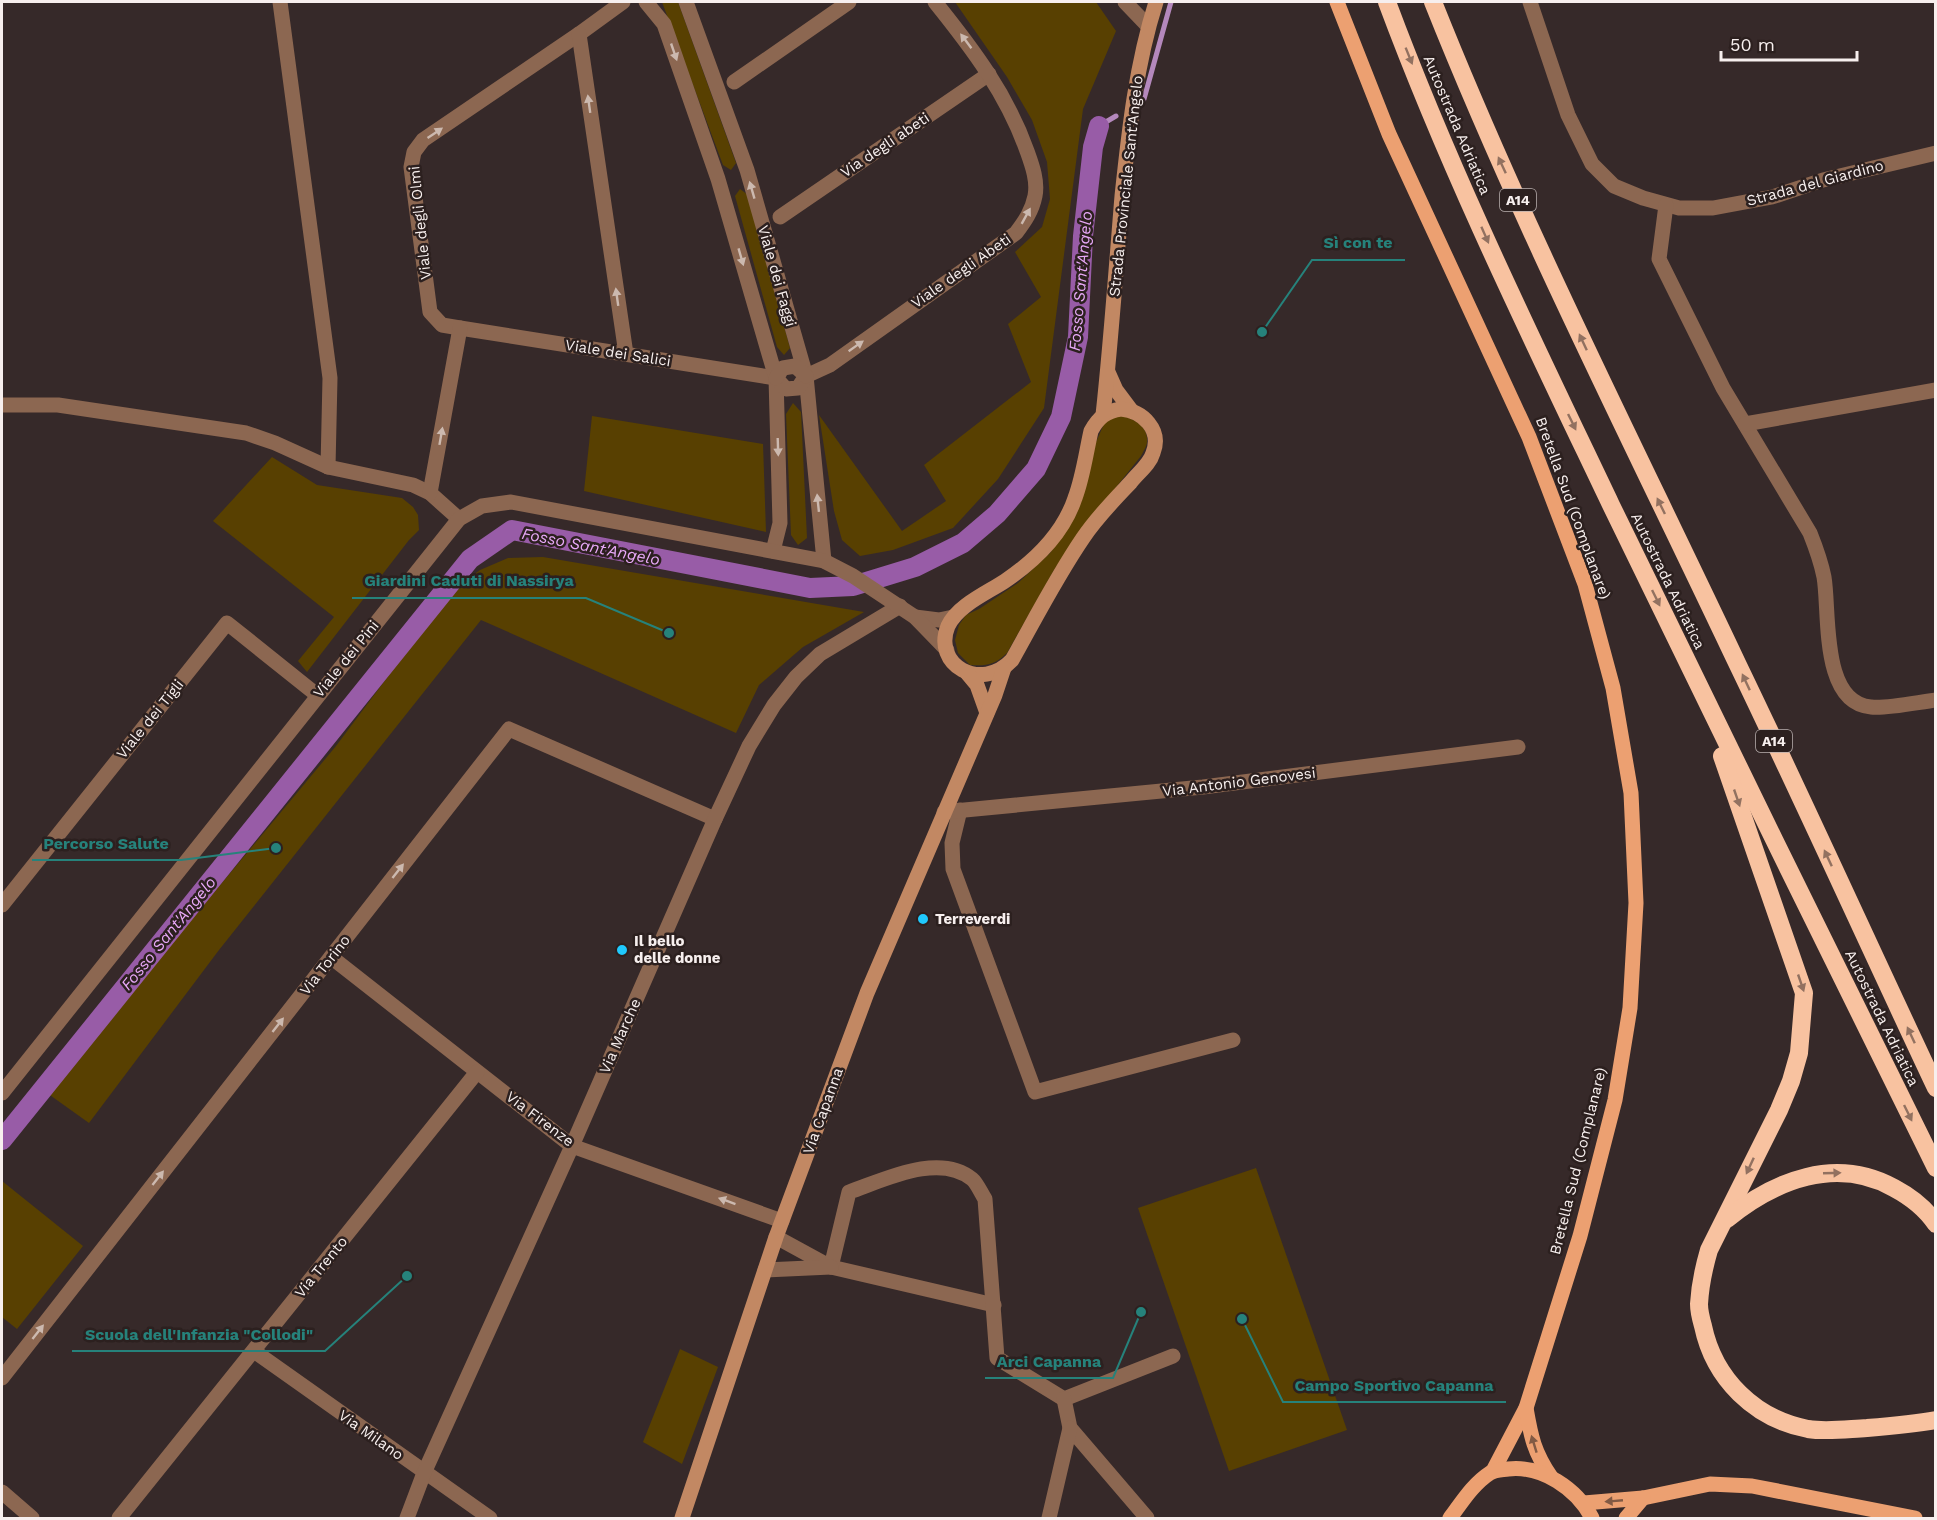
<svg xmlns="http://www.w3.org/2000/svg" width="1937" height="1520" font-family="'Work Sans',sans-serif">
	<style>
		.green { fill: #584001 }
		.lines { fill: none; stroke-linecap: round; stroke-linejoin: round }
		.stream { stroke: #b488bc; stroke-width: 5 }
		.canal { stroke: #985ca7; stroke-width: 20 }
		.minor { stroke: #8c6751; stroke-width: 15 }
		.tertiary { stroke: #8c6751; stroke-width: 15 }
		.secondary { stroke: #c28863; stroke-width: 15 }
		.primary { stroke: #eca071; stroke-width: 15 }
		.motorway { stroke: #f8c2a0; stroke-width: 18 }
		.oneway { fill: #ccb9af }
		.oneway2 { fill: #927160 }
		.oneway3 { fill: #825a44 }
		.poi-dot { fill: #20c9fd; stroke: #2c201f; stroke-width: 2 }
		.labels { text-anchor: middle; stroke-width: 5; stroke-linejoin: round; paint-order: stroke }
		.shield { fill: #2c201f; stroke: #bab1b0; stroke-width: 1.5 }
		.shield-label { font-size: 14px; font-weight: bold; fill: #f7efee }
		.street-label { font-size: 15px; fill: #f7efee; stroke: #2c201f }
		.poi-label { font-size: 15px; font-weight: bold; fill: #f7efee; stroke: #2c201f; text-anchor: start }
		.water-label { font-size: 16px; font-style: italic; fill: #e8a9f8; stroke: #2c201f }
		.leader { fill: none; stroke: #26827b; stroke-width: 2 }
		.callout-dot { fill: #26827b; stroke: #2c201f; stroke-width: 2 }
		.callout-label { font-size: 16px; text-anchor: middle; font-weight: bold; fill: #26827b; stroke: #2c201f; stroke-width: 5; stroke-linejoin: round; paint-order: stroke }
	</style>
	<rect width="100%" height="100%" fill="#362929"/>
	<g class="green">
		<path d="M662,2H678L736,163L731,170L723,165Z"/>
		<path d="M955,2H1096L1116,31L1083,109L1044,408L998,479L953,528L893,550L860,556L842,540L834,511L819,415L902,531L946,501L924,465L1031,382L1008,324L1041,297L1015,252L1042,227L1050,199L1047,162L1032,120L1007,77Z"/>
		<path d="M740,189L748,195L790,348L784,355L777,347L735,196Z"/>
		<path d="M793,403L801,412L807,538L798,545L791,535L786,414Z"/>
		<path d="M1116,414C1129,417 1149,424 1147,442C1147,446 1143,452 1141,456L1077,536L1054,570L1007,653C995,665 986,666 970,665L958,653L955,640L959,625L966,615L979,609L1018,583L1050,553L1064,534L1077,513L1085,476L1096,442L1104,424Z"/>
		<path d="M592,416L763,444L766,532L584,491Z"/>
		<path d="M272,457L317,485L402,498L413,507L418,515L419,530L409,540L307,672L298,661L334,617L213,521Z"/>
		<path d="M543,557L864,612L803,647L759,685L736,733L481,620L219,950L89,1123L47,1093L336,746L451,592L480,570L508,558Z"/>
		<path d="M1256,1168L1347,1430L1229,1471L1138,1208Z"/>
		<path d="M2,1181L83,1246L17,1329L2,1317Z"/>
		<path d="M680,1349L718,1367L682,1464L643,1442Z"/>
	</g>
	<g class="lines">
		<g class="stream">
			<path d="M1144,99L1171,2"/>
			<path d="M1099,126L1116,116"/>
		</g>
		<path class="canal" d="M2,1140L470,559L512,530L810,588L853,586L915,567L963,543L997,514L1036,469L1061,417L1078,337L1083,236L1093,147L1099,126"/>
		<g class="minor">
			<path d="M280,2L330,378L328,467"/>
			<path d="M623,2L579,34L423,140L414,152L411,167L430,312L442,325L460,328L776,378"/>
			<path d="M646,2L664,24L718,179L776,378L780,523L773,551"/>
			<path d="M686,2L747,170L806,376L824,561"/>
			<path d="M1125,2L1148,26"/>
			<path d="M1530,2L1568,115L1592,164L1614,186L1643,198L1679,208H1713L1772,197L1823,180L1936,153"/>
			<path d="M579,34L626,354"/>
			<path d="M734,82L849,2"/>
			<path d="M1666,205L1659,259L1723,388L1810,533C1816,548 1821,562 1824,577C1830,611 1820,703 1871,707C1886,709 1919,702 1936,700"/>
			<path d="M780,217L989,74"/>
			<path d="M806,376L830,365L1016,233C1025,221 1032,211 1035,196C1038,181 1032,165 1027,151C1007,94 972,48 935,2"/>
			<path d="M776,378L786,389L798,388L806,376"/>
			<path d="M776,378L783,368L795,366L806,376"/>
			<path d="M2,405H58L246,433L275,443L328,467L413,485L430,493L459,519"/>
			<path d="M1745,424L1936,390"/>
			<path d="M430,493L460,328"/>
			<path d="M960,810L952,843L953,869L1035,1092L1233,1040"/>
			<path d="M944,812L1203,787L1518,747"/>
			<path d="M2,905L227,623L317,695"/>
			<path d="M331,957L572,1146L782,1221"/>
			<path d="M776,1237L831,1267L994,1305"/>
			<path d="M831,1267L849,1192C884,1180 939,1152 972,1179C977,1183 981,1193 985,1199L997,1358L1064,1399L1173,1356"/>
			<path d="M765,1270L831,1267"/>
			<path d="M254,1351L490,1518"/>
			<path d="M2,1378L509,729L715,819"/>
			<path d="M1064,1399L1070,1428L1147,1518"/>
			<path d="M2,1492L32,1518"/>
			<path d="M119,1518L477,1072"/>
			<path d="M407,1518L424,1473L572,1146L715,819L749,746L774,705L796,677L820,654L900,606"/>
			<path d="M1049,1518L1070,1428"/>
		</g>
		<g class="tertiary">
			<path d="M915,617L939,620L953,617"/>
			<path d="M2,1093L459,519L482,506L511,502L824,561L853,576L915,617L947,650"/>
		</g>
		<g class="secondary">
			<path d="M1108,372L1116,390L1131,410"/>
			<path d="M1121,409C1143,411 1162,430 1153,453C1150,464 1138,473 1131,482C1114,500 1097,517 1083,538C1057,576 1035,619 1012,660C981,693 932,665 948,626C958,605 987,593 1005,581C1036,560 1063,534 1075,498C1083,477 1086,453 1091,431C1098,418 1106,411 1121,409Z"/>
			<path d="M1103,415C1111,342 1116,269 1122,196C1129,130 1136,65 1156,2"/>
			<path d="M967,673L977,685L987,713"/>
			<path d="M682,1518L776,1237L867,993L995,695L1004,668"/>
		</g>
		<g class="primary">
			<path d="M1337,2L1389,134L1529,437L1585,584L1613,688L1631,793L1636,903L1630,1008L1615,1100L1580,1236L1526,1408L1493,1471"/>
			<path d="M1526,1408C1531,1437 1534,1452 1551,1477"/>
			<path d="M1584,1503L1643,1498L1710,1484L1752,1486L1915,1518"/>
			<path d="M1450,1518C1462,1502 1473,1484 1490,1473C1495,1470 1502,1470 1508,1469C1542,1465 1577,1489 1592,1518"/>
			<path d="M1626,1518L1643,1498"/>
		</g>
		<g class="motorway">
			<path d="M1387,2C1451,174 1532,339 1611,505C1718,727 1827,947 1936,1168"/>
			<path d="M1433,2C1523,228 1633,443 1737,663C1805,804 1869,946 1936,1088"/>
			<path d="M1722,756L1804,993L1799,1053L1791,1081L1779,1110L1709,1250C1704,1267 1700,1286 1699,1304C1699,1311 1701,1319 1703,1326C1714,1379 1755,1419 1808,1429C1827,1432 1847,1429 1867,1428C1890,1426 1913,1424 1936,1420"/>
			<path d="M1727,1219C1775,1180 1836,1156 1894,1188C1909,1196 1926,1209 1936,1224"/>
		</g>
	</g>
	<defs><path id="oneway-solid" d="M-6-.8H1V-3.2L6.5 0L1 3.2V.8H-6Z" transform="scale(1.5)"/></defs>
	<g class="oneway">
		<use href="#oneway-solid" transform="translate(966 41) rotate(-127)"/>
		<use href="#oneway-solid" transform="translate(674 52) rotate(71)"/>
		<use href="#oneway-solid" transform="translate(589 104) rotate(-98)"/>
		<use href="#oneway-solid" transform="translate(435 133) rotate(-34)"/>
		<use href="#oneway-solid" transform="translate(752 190) rotate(-106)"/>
		<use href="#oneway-solid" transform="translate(1026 216) rotate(-61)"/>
		<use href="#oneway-solid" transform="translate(741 257) rotate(74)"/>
		<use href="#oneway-solid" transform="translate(617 297) rotate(-98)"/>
		<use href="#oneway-solid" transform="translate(856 346) rotate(-35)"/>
		<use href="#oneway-solid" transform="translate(441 436) rotate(-80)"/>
		<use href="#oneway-solid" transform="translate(778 447) rotate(88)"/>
		<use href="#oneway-solid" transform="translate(818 503) rotate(-96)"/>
		<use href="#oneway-solid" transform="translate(398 871) rotate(-52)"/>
		<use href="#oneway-solid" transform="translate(278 1025) rotate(-52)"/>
		<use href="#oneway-solid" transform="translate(158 1178) rotate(-52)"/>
		<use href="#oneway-solid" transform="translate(727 1201) rotate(-160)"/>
		<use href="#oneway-solid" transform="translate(38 1332) rotate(-52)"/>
	</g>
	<g class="oneway2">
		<use href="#oneway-solid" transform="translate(1409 56) rotate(68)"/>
		<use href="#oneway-solid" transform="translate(1502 165) rotate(-115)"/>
		<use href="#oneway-solid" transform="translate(1485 235) rotate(66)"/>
		<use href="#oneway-solid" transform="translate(1583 342) rotate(-115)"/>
		<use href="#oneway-solid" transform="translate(1572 422) rotate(64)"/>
		<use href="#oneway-solid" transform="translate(1661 506) rotate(-116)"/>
		<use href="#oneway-solid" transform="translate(1656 598) rotate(64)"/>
		<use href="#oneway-solid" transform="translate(1746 682) rotate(-115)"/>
		<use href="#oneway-solid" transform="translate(1737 798) rotate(71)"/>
		<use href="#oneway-solid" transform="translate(1828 858) rotate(-115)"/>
		<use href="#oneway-solid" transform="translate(1801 983) rotate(71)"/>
		<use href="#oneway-solid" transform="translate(1911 1035) rotate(-115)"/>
		<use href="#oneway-solid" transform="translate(1908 1113) rotate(64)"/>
		<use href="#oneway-solid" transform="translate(1750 1166) rotate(115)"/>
		<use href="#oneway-solid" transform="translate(1832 1173) rotate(-2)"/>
	</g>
	<g class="oneway3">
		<use href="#oneway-solid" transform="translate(1534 1444) rotate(-107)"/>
		<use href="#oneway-solid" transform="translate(1614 1501) rotate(175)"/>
	</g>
	<g class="poi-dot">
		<circle cx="923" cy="919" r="6"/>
		<circle cx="622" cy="950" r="6"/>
	</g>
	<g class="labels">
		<g class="shield">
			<rect x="1500" y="189" width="36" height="22" rx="4.5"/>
			<rect x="1756" y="730" width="36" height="22" rx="4.5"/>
		</g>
		<g class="shield-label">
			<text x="1518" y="205">A14</text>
			<text x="1774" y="746">A14</text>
		</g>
		<g class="street-label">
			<text transform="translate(1457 125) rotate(67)" y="5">Autostrada Adriatica</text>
			<text transform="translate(885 145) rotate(-34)" y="5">Via degli abeti</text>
			<text transform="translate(1815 183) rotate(-15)" y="5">Strada del Giardino</text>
			<text transform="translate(1126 186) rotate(-84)" y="5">Strada Provinciale Sant'Angelo</text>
			<text transform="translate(420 223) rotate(-96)" y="5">Viale degli Olmi</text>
			<text transform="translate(961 271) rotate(-35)" y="5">Viale degli Abeti</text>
			<text transform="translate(777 276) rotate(74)" y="5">Viale dei Faggi</text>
			<text transform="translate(618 353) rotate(9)" y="5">Viale dei Salici</text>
			<text transform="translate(1573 508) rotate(70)" y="5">Bretella Sud (Complanare)</text>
			<text transform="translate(1668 581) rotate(64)" y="5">Autostrada Adriatica</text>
			<text transform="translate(346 659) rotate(-51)" y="5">Viale dei Pini</text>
			<text transform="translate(150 719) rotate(-51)" y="5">Viale dei Tigli</text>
			<text transform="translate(1239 782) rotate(-7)" y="5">Via Antonio Genovesi</text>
			<text transform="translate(325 965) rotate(-52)" y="5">Via Torino</text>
			<text transform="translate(1882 1018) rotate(64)" y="5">Autostrada Adriatica</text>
			<text transform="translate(620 1036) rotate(-66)" y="5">Via Marche</text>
			<text transform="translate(823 1111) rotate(-70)" y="5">Via Capanna</text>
			<text transform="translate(540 1119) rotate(37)" y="5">Via Firenze</text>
			<text transform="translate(1578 1161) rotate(-76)" y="5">Bretella Sud (Complanare)</text>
			<text transform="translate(321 1267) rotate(-51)" y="5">Via Trento</text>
			<text transform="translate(371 1435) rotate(35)" y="5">Via Milano</text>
		</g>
		<g class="poi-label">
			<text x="935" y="924">Terreverdi</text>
			<text x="634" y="946">Il bello<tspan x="634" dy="17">delle donne</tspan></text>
		</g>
		<g class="water-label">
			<text transform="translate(1080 281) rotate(-85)" y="6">Fosso Sant'Angelo</text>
			<text transform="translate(591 546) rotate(11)" y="6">Fosso Sant'Angelo</text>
			<text transform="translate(168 933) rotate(-51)" y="6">Fosso Sant'Angelo</text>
		</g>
	</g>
	<path class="leader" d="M1262 332L1312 260H1405M669 633L586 598H352M276 848L181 860H32M407 1276L325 1351H72M1141 1312L1113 1378H985M1242 1319L1283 1402H1506"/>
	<g class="callout-dot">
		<circle cx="1262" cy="332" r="6"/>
		<circle cx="669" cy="633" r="6"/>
		<circle cx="276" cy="848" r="6"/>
		<circle cx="407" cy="1276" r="6"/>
		<circle cx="1141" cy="1312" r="6"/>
		<circle cx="1242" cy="1319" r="6"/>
	</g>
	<g class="callout-label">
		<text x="1358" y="248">Sì con te</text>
		<text x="469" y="586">Giardini Caduti di Nassirya</text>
		<text x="106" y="849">Percorso Salute</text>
		<text x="199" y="1340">Scuola dell'Infanzia "Collodi"</text>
		<text x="1049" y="1367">Arci Capanna</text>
		<text x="1394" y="1391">Campo Sportivo Capanna</text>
	</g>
	<rect width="1937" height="1520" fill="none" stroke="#f7efee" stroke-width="6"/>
	<path d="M1721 51v9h136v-9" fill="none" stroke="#f7efee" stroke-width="3"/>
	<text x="1730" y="51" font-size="18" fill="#f7efee" stroke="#2c201f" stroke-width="4.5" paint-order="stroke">50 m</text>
</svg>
